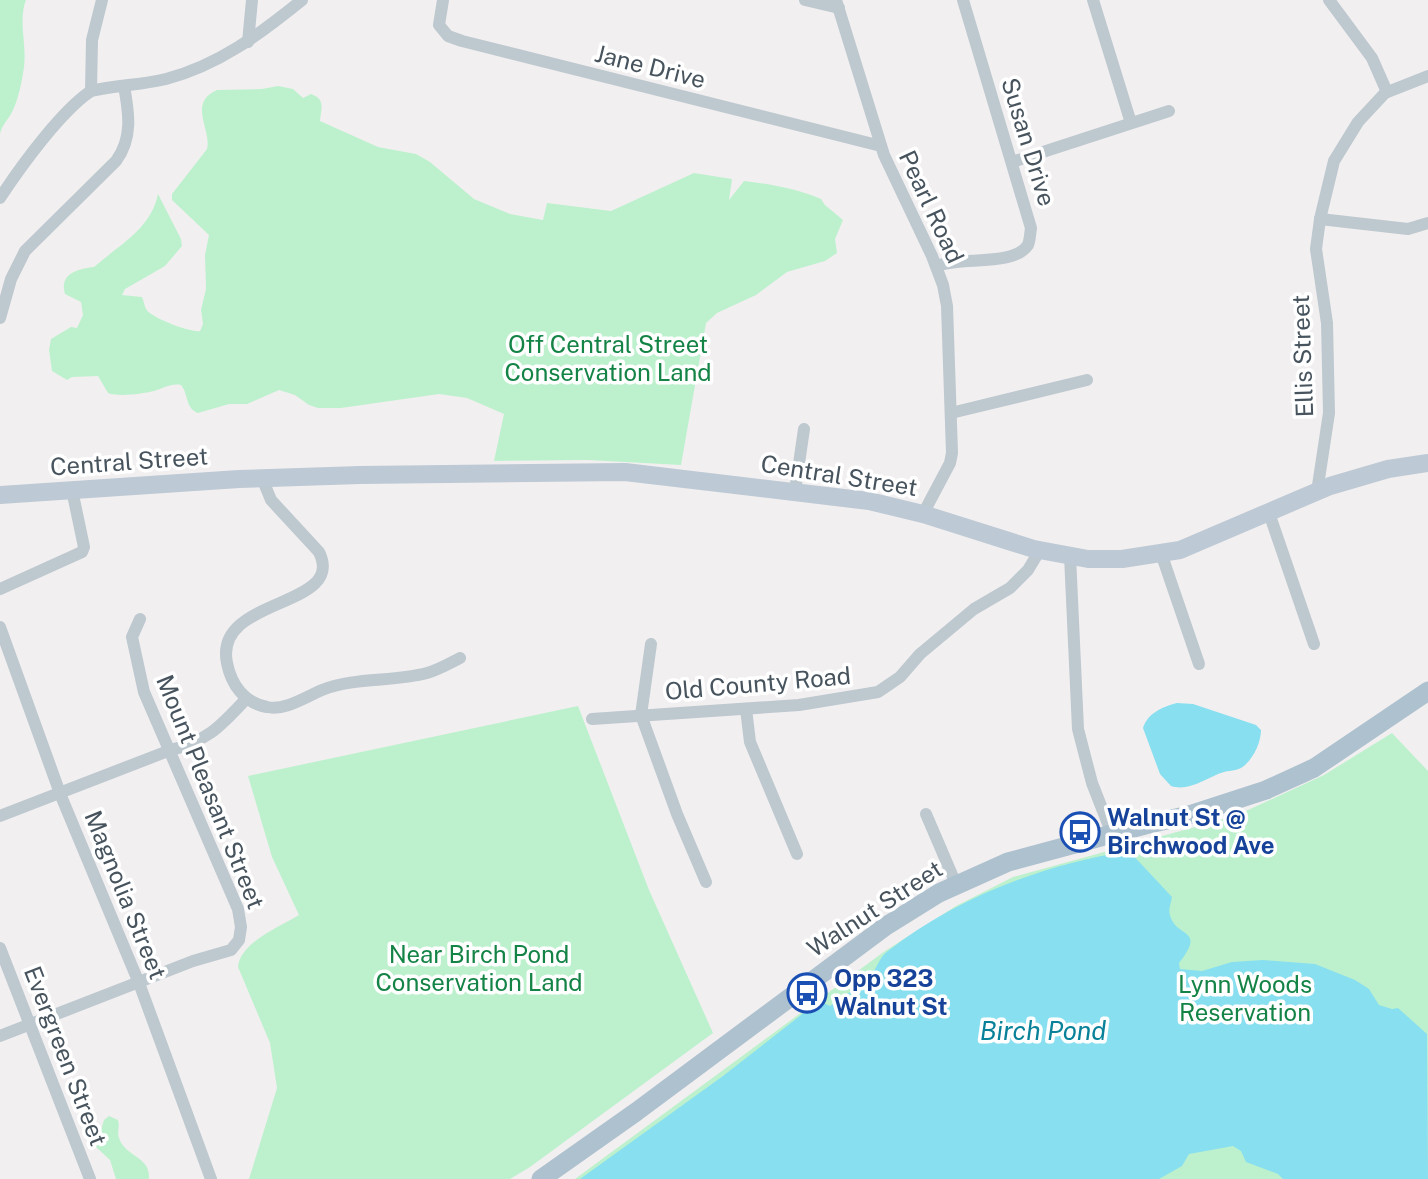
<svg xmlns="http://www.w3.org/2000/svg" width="1428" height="1179" font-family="'Public Sans',sans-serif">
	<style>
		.green { fill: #bdf1ce }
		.water { fill: #88dfef }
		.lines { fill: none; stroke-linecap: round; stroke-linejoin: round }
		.street { stroke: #bdc8cf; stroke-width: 12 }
		.secondary { stroke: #bdc9d4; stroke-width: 18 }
		.primary { stroke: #aec1cf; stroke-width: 19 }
		.labels { text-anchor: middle; stroke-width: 7; stroke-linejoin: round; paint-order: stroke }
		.street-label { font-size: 24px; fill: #47545e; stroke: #fff }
		.park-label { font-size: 24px; fill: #148346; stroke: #fff }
		.transit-label { font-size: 24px; font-weight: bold; fill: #164399; stroke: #fff; text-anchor: start }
		.water-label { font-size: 26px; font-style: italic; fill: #088199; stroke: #fff }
	</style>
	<rect width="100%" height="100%" fill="#f2eff0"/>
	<g class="green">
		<path d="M0,0H26C18,20 27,45 24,67C22,81 19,97 13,110C9,119 2,124 0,134Z"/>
		<path d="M278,86L293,89L303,98L311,94C326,99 321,109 320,121L378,147L416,154L430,162L474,199L510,214L543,220L547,203L611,211L694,173L732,179L729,200L744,181C771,184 796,189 821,199L825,205L843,220L835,239L837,253L825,261L787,272L756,295L717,313L706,323L681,465L588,460L494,461L504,414L467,398L439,394L341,408H318L309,405L295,395L279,390L247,404H229L198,413C185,408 189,395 181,385C171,383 164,388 154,391C141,394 120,397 108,393L98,376L72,377L67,380L52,371L49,350L51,339L71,327L77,328L83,315L81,302L65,294C59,274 77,269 94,267C119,245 151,229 158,194L181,239L182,246L165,266L125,289L122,295L142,297C144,301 144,305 146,309C151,318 192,333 200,331L203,324L201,310L206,289L205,255L209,235L172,200V194L207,149C212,130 187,103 217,90L262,89Z"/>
		<path d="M578,706L649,890L713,1033L530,1167L510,1179H249L277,1088L270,1043L238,967C240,942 280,927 299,915L272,857L248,776Z"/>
		<path d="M1392,733L1428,771V1179H575L885,951L956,906L1013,877L1235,816L1324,775Z"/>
		<path d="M109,1116L118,1120C120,1127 117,1132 119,1138C125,1157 151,1156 149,1179H116L110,1160L96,1147L104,1120Z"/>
	</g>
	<g class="water">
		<path d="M1177,703L1193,704L1256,725L1261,730C1261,742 1254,757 1245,765C1239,771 1232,770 1224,772C1207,777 1190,792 1171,786L1160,774L1143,728C1148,713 1162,707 1177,703Z"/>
		<path d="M1129,851L1172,897C1171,903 1168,910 1170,915C1176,939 1207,927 1179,963L1180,969L1202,971L1232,962L1263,960L1315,964L1355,980L1369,989L1379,1005L1392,1009L1398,1008L1427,1034L1428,1179H1283L1278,1174L1246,1162L1241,1151L1233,1146L1189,1154L1182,1166L1159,1179H580L723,1076L819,1001L830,1006C843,996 858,988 869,977C877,970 878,958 888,951C958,897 1042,865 1129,851Z"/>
	</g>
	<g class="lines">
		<g class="street">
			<path d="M102,0L92,40L91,91C116,85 142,85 166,79C219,65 260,34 302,0"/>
			<path d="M443,0L439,25L448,36L462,41L881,146"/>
			<path d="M805,0L839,8"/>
			<path d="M836,0L884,155L932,256L943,285L947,306L952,453L950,463L923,514"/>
			<path d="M1093,0L1131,123"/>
			<path d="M1329,0L1372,58L1387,92"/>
			<path d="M248,42L252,0"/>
			<path d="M1012,162L1169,111"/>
			<path d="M0,198C21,166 61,111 91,91"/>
			<path d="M1320,219L1408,229L1428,223"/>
			<path d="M937,266C960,256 1014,267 1028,245C1030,240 1030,234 1031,228L963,0"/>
			<path d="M0,318L11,279L25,251L116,161C133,138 129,113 124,86"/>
			<path d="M951,413L1087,380"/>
			<path d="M262,478L271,500L319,552C347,609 213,596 227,663C231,684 244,703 267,707C285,711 305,697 322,690C354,677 393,682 427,673C438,670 450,663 460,658"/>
			<path d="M795,491L804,429"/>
			<path d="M1317,492L1329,413L1327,323L1316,249L1320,219L1334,161L1358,122L1385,93L1428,76"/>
			<path d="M1269,513L1314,644"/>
			<path d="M1161,553L1199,664"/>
			<path d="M1070,556L1078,729L1092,783L1112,834"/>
			<path d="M0,589L82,552L84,547L72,490"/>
			<path d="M0,627L61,796L139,983L211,1179"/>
			<path d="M651,644L641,715L677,814L706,882"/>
			<path d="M746,709L750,742L797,854"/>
			<path d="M592,719L799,705L878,692L900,677L920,654L974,609L1010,588L1028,570L1040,550"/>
			<path d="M926,814L956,884"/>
			<path d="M0,816L168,751C208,740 218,729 246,699"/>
			<path d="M0,948L90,1179"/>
			<path d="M0,1036L193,961L231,950L239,940L241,927L238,909L144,692L132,637L140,619"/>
		</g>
		<path class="secondary" d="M0,495L239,479L360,475L625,472L869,501L923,514L1034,549L1088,559H1122L1180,550L1330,486L1388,469L1428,463"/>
		<path class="primary" d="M541,1179L636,1112L886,926L939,893L1008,862L1145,825L1189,815L1266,790L1314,768L1428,691"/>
	</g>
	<defs>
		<g id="bus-ring" transform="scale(2.0125)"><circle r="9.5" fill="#fff" stroke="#1a4fb4" stroke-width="1.5"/><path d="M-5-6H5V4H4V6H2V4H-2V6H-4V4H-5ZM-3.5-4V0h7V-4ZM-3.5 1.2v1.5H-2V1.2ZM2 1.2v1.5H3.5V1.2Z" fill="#1a4fb4"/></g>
	</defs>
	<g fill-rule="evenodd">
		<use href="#bus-ring" x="1080" y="832"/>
		<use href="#bus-ring" x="807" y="993"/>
	</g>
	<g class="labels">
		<g class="street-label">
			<text transform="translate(650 67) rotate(14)" y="8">Jane Drive</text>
			<text transform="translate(1028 142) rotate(73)" y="8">Susan Drive</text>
			<text transform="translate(931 207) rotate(65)" y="8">Pearl Road</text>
			<text transform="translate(1303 356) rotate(-92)" y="8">Ellis Street</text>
			<text transform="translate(129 462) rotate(-4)" y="8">Central Street</text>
			<text transform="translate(839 476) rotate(9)" y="8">Central Street</text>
			<text transform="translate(758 684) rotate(-5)" y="8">Old County Road</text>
			<text transform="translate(210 792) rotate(68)" y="8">Mount Pleasant Street</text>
			<text transform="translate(125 895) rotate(68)" y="8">Magnolia Street</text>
			<text transform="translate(875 909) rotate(-33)" y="8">Walnut Street</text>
			<text transform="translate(65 1056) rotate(69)" y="8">Evergreen Street</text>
		</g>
		<g class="park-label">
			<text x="608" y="353">Off Central Street<tspan x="608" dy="28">Conservation Land</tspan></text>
			<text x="479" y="963">Near Birch Pond<tspan x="479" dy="28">Conservation Land</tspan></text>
			<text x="1245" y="993">Lynn Woods<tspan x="1245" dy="28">Reservation</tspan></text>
		</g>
		<g class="transit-label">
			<text x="1107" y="826">Walnut St @<tspan x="1107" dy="28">Birchwood Ave</tspan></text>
			<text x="834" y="987">Opp 323<tspan x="834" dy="28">Walnut St</tspan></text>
		</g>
		<g class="water-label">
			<text x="1043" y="1040">Birch Pond</text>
		</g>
	</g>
</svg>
